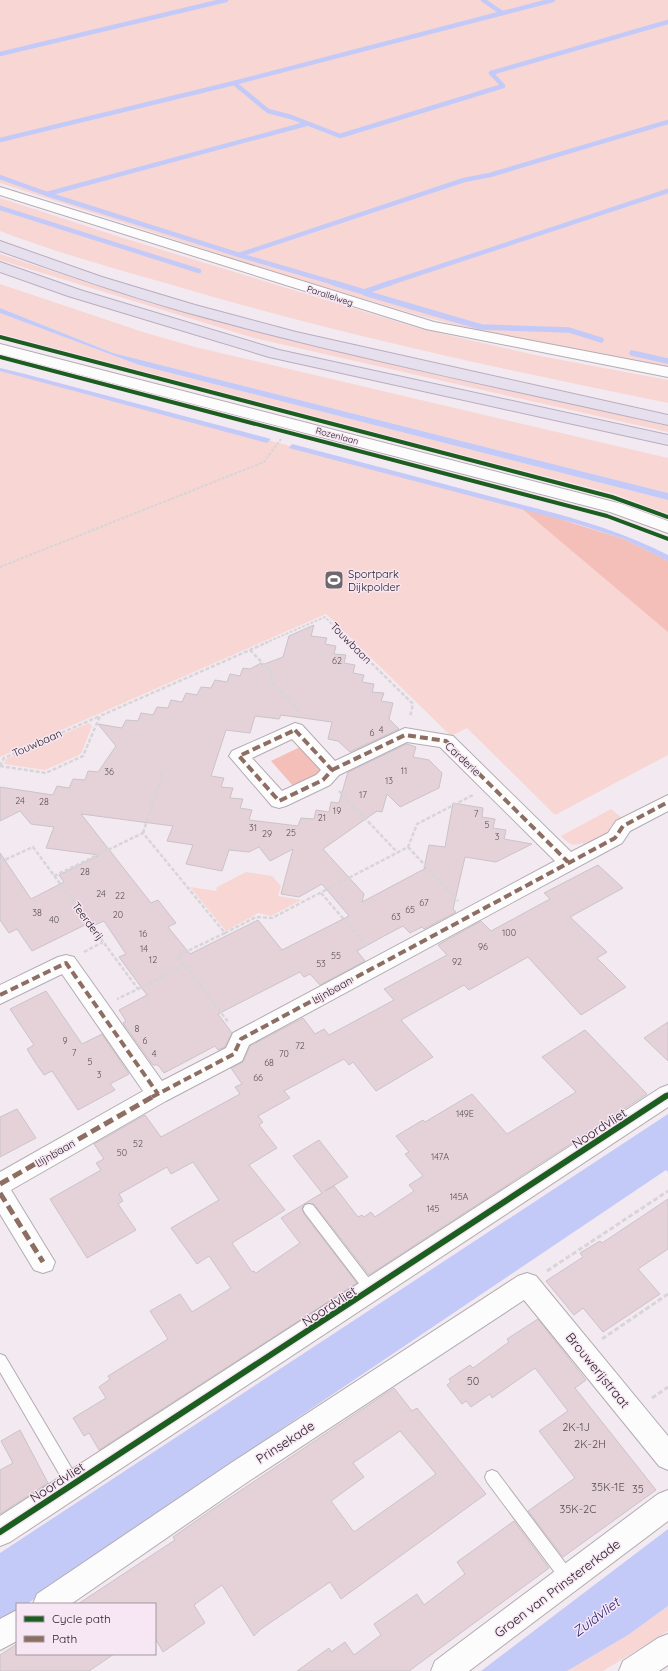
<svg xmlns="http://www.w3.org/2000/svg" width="668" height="1671" font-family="Quicksand,sans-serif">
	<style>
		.green { fill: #f7d6d4 }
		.forest { fill: #f5bfb9 }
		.water { fill: #c3caf8 }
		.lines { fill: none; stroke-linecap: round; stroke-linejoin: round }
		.stream-far1 { stroke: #c3caf8; stroke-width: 4.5 }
		.stream { stroke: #c3caf8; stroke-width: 5.5 }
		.building { fill: #e5d2d9; stroke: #cbc3c7; fill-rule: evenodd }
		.lane-casing { stroke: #b3acb2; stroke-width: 2 }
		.street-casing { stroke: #b3acb2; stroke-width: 2 }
		.secondary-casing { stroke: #b3acb2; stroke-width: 2 }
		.highway-casing { stroke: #b8adbe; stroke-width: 2 }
		.path-far2 { stroke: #d7d5d7; stroke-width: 2; stroke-dasharray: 3 1.5; stroke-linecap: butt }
		.path-far1 { stroke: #d7d5d7; stroke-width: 2.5; stroke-dasharray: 4 2; stroke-linecap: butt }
		.path { stroke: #d7d5d7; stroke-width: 3; stroke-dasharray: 5 2.5; stroke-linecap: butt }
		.lane { fill: #fdfcfd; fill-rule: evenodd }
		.street { fill: #fdfcfd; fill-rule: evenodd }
		.secondary { fill: #fdfcfd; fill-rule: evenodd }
		.highway { fill: #e6dfee; fill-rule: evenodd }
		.quiet-far1 { stroke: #8d6e63; stroke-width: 4; stroke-dasharray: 8 4; stroke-linecap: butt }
		.quiet { stroke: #8d6e63; stroke-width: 5; stroke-dasharray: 10 5; stroke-linecap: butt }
		.cycleway-far2-casing { stroke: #f7e6f3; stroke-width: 6 }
		.cycleway-far1-casing { stroke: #f7e6f3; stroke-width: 8 }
		.cycleway-casing { stroke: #f7e6f3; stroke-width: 9 }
		.cycleway-far2 { stroke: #1b5e20; stroke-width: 4 }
		.cycleway-far1 { stroke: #1b5e20; stroke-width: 5 }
		.cycleway { stroke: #1b5e20; stroke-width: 6 }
		.labels { text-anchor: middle; stroke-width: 3; stroke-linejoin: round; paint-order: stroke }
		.far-street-label { font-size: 9px; fill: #262025; stroke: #f7e6f3 }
		.number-label { font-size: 9px; fill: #574e53 }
		.poi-label { font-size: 11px; fill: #262025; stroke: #f7e6f3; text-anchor: start }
		.street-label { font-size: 11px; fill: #262025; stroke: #f7e6f3 }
		.near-number-label { font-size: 11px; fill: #574e53 }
		.near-street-label { font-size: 13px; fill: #262025; stroke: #f7e6f3 }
		.near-water-label { font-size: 14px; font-style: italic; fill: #201e75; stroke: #f7e6f3 }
	</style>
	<rect width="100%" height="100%" fill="#f3eaf1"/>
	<g class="green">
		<path d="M0,0H668V370L476,330L421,316L284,275L0,183Z"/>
		<path d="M0,198L120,237L418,328L535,355L668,380V403C500,369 333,333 169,284C112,268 55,252 0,231Z"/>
		<path d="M0,254L150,303L270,335L668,426V432L254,338L0,260Z"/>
		<path d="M0,284L143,332L195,347L668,458V493L113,353L0,308Z"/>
		<path d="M0,313L139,365L668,500V515L615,494L0,337Z"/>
		<path d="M0,370L546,513L668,558V755L555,815L467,728L451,736L326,614L0,757Z"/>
		<path d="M89,723L92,726L81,754L45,770L4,764L6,759Z"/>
		<path d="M611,809L623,819L610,826L609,834L586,846L582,843C572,847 568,843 561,836Z"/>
		<path d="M246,872L272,876L281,886L278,896L301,900L271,916L258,913L226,931L190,887L216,891L217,887Z"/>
		<path d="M668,1606V1631L603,1671H567L628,1635Z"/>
	</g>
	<g class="forest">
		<path d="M520,507L624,539L668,561V632Z"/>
		<path d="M300,747L323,768L320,775L294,787L271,761Z"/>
	</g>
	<g class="water">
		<path d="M0,308L113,353L668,493V500L139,365L0,313Z"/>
		<path d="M0,368L25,374L271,439L267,443L0,371Z"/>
		<path d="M292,444C358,461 424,479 489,496C550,512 612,526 668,555V561L624,539L574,523L289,448Z"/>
		<path d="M668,1114V1172L666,1170L155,1514L27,1604H17V1611L0,1623V1553Z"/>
		<path d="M668,1529V1606L628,1635L567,1671H481Z"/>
	</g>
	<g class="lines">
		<g class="stream-far1">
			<path d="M483,0L502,13"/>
			<path d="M553,0L234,83L268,111L291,117L340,136L503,86L491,73L668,22"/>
			<path d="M0,54L226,0"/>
			<path d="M0,140L234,83"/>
			<path d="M0,177L47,194"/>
			<path d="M0,208L199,271"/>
			<path d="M239,255L47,194L306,124"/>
			<path d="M338,284L239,255L464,180L490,175L668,122"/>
			<path d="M387,284L668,191"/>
		</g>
		<g class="stream">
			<path d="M334,283L364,292L390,283"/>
			<path d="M365,293L481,327L569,330L601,340"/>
			<path d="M632,353L668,361"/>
		</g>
	</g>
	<g class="building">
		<path d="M314,625L311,636L327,638L325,644L336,646L334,654L346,655L344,663L355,665L353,673L364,675L362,682L374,684L372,692L384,693L381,701L393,703L389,719L399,729L350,752L338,741L328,739L332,722L281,715L279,719L255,716L250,733L226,730L211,776L224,778L221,787L233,788L230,798L243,799L240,808L252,810L249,820L298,826L301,818L314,819L316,810L329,812L331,802L339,803L348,772L407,744L416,747L413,757L429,760L442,773L439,788L400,807L387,794L382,812L377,811L323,849L364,894L362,902L426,868H424L429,845L445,847L453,803L483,808L482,817L495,819L493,828L506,830L504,839L532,844L496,862L465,857L453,909L456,912L424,929L422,927L410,933L403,926L384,936L357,951L365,961L320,985L310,974L304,977L300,972L218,1014L232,1033L225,1047L218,1050L215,1046L164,1073L158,1065H153L123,1023L126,1021L119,1010L147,995L119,957L126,954L104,921L95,925L93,921L32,951L17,929L9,933L0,920V853L31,899L64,882L59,875L99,855L46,848L54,827L31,824L20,811L0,821V787L53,795L57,786L69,788L73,779L85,780L88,771L98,772L116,746L98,724L122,728L126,720L138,721L141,713L153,715L157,707L168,708L171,700L182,702L186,693L197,695L201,687L211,688L215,680L227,682L230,674L240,676L243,668L250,669L261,663L262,665L283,657L289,636ZM81,814L173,826L167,841L193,845L186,864L222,871L229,850L249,852L259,847L270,861L293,849L281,894L299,897L322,884L349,916L282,950L258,920L190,954L168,927L176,923L158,900L151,903Z"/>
		<path d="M598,865L623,888L570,917L607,952L597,958L626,987L581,1015L528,957L469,990L464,985L401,1020L433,1057L376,1091L353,1062L349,1065L344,1059L284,1091L290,1098L258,1116L263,1122L259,1125L277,1148L249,1165L285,1210L232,1243L252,1272L254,1271L256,1273L300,1243L281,1218L322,1193L293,1156L319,1140L348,1177L325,1191L334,1186L358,1217L362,1215L364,1217L371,1212L375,1217L414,1191L409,1185L423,1176L405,1154L409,1152L396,1136L423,1120L425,1122L472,1094L507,1134L576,1092L542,1057L585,1030L647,1094L369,1275L314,1204H305L302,1208L304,1214L357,1283L99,1450L89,1433L84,1436L73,1418L106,1398L99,1387L110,1379L108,1376L168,1339L150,1311L180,1294L192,1312L231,1288L209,1256L197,1264L171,1228L219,1200L193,1162L171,1174L167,1167L119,1194L123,1201L118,1204L136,1230L87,1258L50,1199L101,1170L96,1163L104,1159L94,1144L145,1115L161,1137L240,1094L235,1087L242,1084L231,1068L243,1062L250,1046L303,1018L315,1034L324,1029L329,1035L394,1000L384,989L447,955L438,945L481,921L491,931L550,899L544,893Z"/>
		<path d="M46,991L82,1044L102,1034L129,1074L110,1084L115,1090L78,1110L52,1071L44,1075L35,1062L27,1049L34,1045L10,1009Z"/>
		<path d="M668,1022V1061L644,1038Z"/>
		<path d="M17,1109L36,1138L0,1157V1117Z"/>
		<path d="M668,1199V1249L638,1269L660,1294L603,1332L583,1308L574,1315L546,1281L583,1257L580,1253L600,1241L602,1243Z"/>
		<path d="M538,1319L586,1380L575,1388L656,1490L563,1557L528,1511L575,1478L539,1431L568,1411L535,1368L492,1398L490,1394L471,1407L466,1401L462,1404L447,1385L451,1382L449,1379L470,1365L473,1368L509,1342L507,1339Z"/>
		<path d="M394,1388L412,1411L417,1408L486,1494L341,1599L330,1582L261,1629L254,1636L222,1585L194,1605L205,1623L163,1652L155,1638V1604H78L175,1540L173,1537L213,1509ZM400,1431L436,1474L354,1532L331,1501L364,1477L353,1463Z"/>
		<path d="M20,1430L48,1483L0,1514V1470L13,1463L1,1441Z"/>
		<path d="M514,1521L549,1568L409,1671H297L329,1648L331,1652L345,1642L354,1655L381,1635L374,1624L417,1594L424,1605L465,1574L457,1562Z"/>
		<path d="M17,1644V1654H114L89,1671H0V1655Z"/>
	</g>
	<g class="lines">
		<g class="lane-casing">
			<g id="lane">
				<path d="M309,1204L313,1205L375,1286L377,1290L375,1294L371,1296L367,1294L305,1213L303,1209L305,1205Z"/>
				<path d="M0,1354L5,1356L78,1479L80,1484L78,1489L73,1491L68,1489L0,1372Z"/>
				<path d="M492,1470L497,1472L572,1572L574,1577L572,1582L567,1584L562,1582L487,1482L485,1477L487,1472Z"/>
			</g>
		</g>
		<g class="street-casing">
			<g id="street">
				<path d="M0,187L434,322L668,367V377L426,329L0,195Z"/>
				<path d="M295,723L302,725L335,761L405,728L453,736L571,852L608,833L616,821L668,795V811L630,831L622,843L249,1045L242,1061L166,1101L11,1190L55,1262L52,1270L43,1273L34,1270L0,1214V1172L143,1091L62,974L0,1004V985L58,957L66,955L74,957L162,1081L226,1048L233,1033L555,861L440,747L407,742L339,775L330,785L286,806L279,808L272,806L229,756L232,751ZM292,739L321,770L316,775L282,791L252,758Z"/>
				<path d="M668,1085V1107L10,1542L0,1546V1516L660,1088Z"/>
				<path d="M527,1273L536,1276L668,1436V1470L659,1466L524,1300L249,1481L71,1604H33L37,1594L231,1463L518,1276Z"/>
				<path d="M668,1490V1521L469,1671H431L435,1661L658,1494Z"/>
				<path d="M17,1610V1641L0,1650V1619Z"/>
				<path d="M668,1634V1665L659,1671H619L623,1661L658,1638Z"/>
			</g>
		</g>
		<g class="secondary-casing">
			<path id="secondary" d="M0,344L622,504L668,521V533L610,512L0,354Z"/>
		</g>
		<g class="highway-casing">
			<g id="highway">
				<path d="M0,241L102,277L195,305L296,332L668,415V425C507,389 344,356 185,312C122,294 61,273 0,251Z"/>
				<path d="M0,262L80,290L279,350L668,435V445L269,357L68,296L0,272Z"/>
			</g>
		</g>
		<g class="path-far2">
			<path d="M0,567L264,462L281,439"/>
			<path d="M265,643L325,617L351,643"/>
		</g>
		<g class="path-far1">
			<path d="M350,642L413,704L410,717"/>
			<path d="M250,650L272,673L270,681L300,712"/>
			<path d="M0,766L46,773L83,756L100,716L268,642"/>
			<path d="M0,766L4,758L100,716"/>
			<path d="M339,791L398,853"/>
			<path d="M143,833L164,768"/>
			<path d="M408,847L458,901"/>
			<path d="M0,862L33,847L138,989L117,999"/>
			<path d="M54,876L143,833L225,933L256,917L272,918L408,847L417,824L473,795"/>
			<path d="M321,893L368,947"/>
			<path d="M225,933L177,956L229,1023"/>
			<path d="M84,952L103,942"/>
			<path d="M138,989L184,965"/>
		</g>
		<g class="path">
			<path d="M547,1271L668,1191"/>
			<path d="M602,1339L668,1294"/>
			<path d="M652,1398L668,1387"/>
		</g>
		<use href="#lane" class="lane"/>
		<use href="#street" class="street"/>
		<use href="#secondary" class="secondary"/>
		<use href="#highway" class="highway"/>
		<g class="quiet-far1">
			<path d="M295,730L332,770L323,780L279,801L239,756Z"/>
			<path d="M332,770L405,735L446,741L568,862"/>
			<path d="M0,995L66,963L158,1094"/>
			<path d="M152,1097L234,1054L241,1039L615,838L623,826L668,802"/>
		</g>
		<g class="quiet">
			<path d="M0,1184L154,1096"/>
			<path d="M0,1193L43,1262"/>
		</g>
		<g class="cycleway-far2-casing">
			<g id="cycleway-far2">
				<path d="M0,337L612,497L668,517"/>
				<path d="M0,357L607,516L668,539"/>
			</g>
		</g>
		<g class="cycleway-far1-casing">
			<path id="cycleway-far1" d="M665,1097L668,1095"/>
		</g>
		<g class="cycleway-casing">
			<path id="cycleway" d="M0,1532L666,1096"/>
		</g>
		<use href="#cycleway-far2" class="cycleway-far2"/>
		<use href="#cycleway-far1" class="cycleway-far1"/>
		<use href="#cycleway" class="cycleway"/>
	</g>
	<defs>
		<g id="stadium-square" transform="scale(1)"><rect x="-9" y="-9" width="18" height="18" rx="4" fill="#6e676c" stroke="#f7e6f3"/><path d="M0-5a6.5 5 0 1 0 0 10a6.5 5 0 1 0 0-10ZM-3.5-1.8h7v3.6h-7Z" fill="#fff"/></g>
	</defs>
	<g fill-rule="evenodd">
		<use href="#stadium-square" x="334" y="580"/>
	</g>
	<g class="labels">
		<g class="far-street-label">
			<text transform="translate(330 296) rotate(18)" y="3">Parallelweg</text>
			<text transform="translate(337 436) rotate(15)" y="3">Rozenlaan</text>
		</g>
		<g class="number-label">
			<text x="337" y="664">62</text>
			<text x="381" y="733">4</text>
			<text x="372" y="736">6</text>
			<text x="404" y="774">11</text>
			<text x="109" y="775">36</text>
			<text x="389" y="784">13</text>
			<text x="363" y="798">17</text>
			<text x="20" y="804">24</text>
			<text x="44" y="805">28</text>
			<text x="337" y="814">19</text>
			<text x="476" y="817">7</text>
			<text x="322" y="821">21</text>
			<text x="487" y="828">5</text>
			<text x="253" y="831">31</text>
			<text x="291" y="836">25</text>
			<text x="267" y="837">29</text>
			<text x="497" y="840">3</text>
			<text x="85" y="875">28</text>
			<text x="101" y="897">24</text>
			<text x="120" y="899">22</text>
			<text x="424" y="906">67</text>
			<text x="410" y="913">65</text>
			<text x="37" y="916">38</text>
			<text x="118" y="918">20</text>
			<text x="396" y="920">63</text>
			<text x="54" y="923">40</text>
			<text x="509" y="936">100</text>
			<text x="143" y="937">16</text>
			<text x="483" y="950">96</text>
			<text x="144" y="952">14</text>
			<text x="336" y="959">55</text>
			<text x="153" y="963">12</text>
			<text x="457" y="965">92</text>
			<text x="321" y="967">53</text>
			<text x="137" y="1032">8</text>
			<text x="65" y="1044">9</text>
			<text x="145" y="1044">6</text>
			<text x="300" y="1049">72</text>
			<text x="74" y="1056">7</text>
			<text x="154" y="1057">4</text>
			<text x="284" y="1057">70</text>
			<text x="90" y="1065">5</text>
			<text x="269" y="1066">68</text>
			<text x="99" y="1078">3</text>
			<text x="258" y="1081">66</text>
			<text x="465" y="1117">149E</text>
			<text x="138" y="1147">52</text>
			<text x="122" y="1156">50</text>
			<text x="440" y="1160">147A</text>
			<text x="459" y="1200">145A</text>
			<text x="433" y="1212">145</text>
		</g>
		<g class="poi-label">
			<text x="348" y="578">Sportpark<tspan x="348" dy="13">Dijkpolder</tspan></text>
		</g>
		<g class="street-label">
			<text transform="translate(351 643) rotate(45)" y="4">Touwbaan</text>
			<text transform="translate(37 743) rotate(-24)" y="4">Touwbaan</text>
			<text transform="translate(463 759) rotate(43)" y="4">Carderie</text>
			<text transform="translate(88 921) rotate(53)" y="4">Teerderij</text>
			<text transform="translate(332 990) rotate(-29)" y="4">Lijnbaan</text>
			<text transform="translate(55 1153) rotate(-30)" y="4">Lijnbaan</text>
		</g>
		<g class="near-number-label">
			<text x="473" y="1385">50</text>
			<text x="576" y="1431">2K-1J</text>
			<text x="590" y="1448">2K-2H</text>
			<text x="608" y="1491">35K-1E</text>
			<text x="638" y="1493">35</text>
			<text x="578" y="1513">35K-2C</text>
		</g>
		<g class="near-street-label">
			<text transform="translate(599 1128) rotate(-33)" y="5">Noordvliet</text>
			<text transform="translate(329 1306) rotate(-33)" y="5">Noordvliet</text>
			<text transform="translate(598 1370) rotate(51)" y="5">Brouwerijstraat</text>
			<text transform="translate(285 1442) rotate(-33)" y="5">Prinsekade</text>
			<text transform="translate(57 1482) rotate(-33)" y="5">Noordvliet</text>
			<text transform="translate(557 1588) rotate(-37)" y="5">Groen van Prinstererkade</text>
		</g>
		<g class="near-water-label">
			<text transform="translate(596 1617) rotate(-37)" y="5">Zuidvliet</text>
		</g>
	</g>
	<rect x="16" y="1603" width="140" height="52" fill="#f7e6f3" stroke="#a397a1"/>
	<rect x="24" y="1616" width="20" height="6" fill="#1b5e20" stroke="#a397a1"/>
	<text x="52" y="1623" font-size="12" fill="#262025">Cycle path</text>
	<rect x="24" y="1636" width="20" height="6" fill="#8d6e63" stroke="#a397a1"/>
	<text x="52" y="1643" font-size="12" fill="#262025">Path</text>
</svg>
